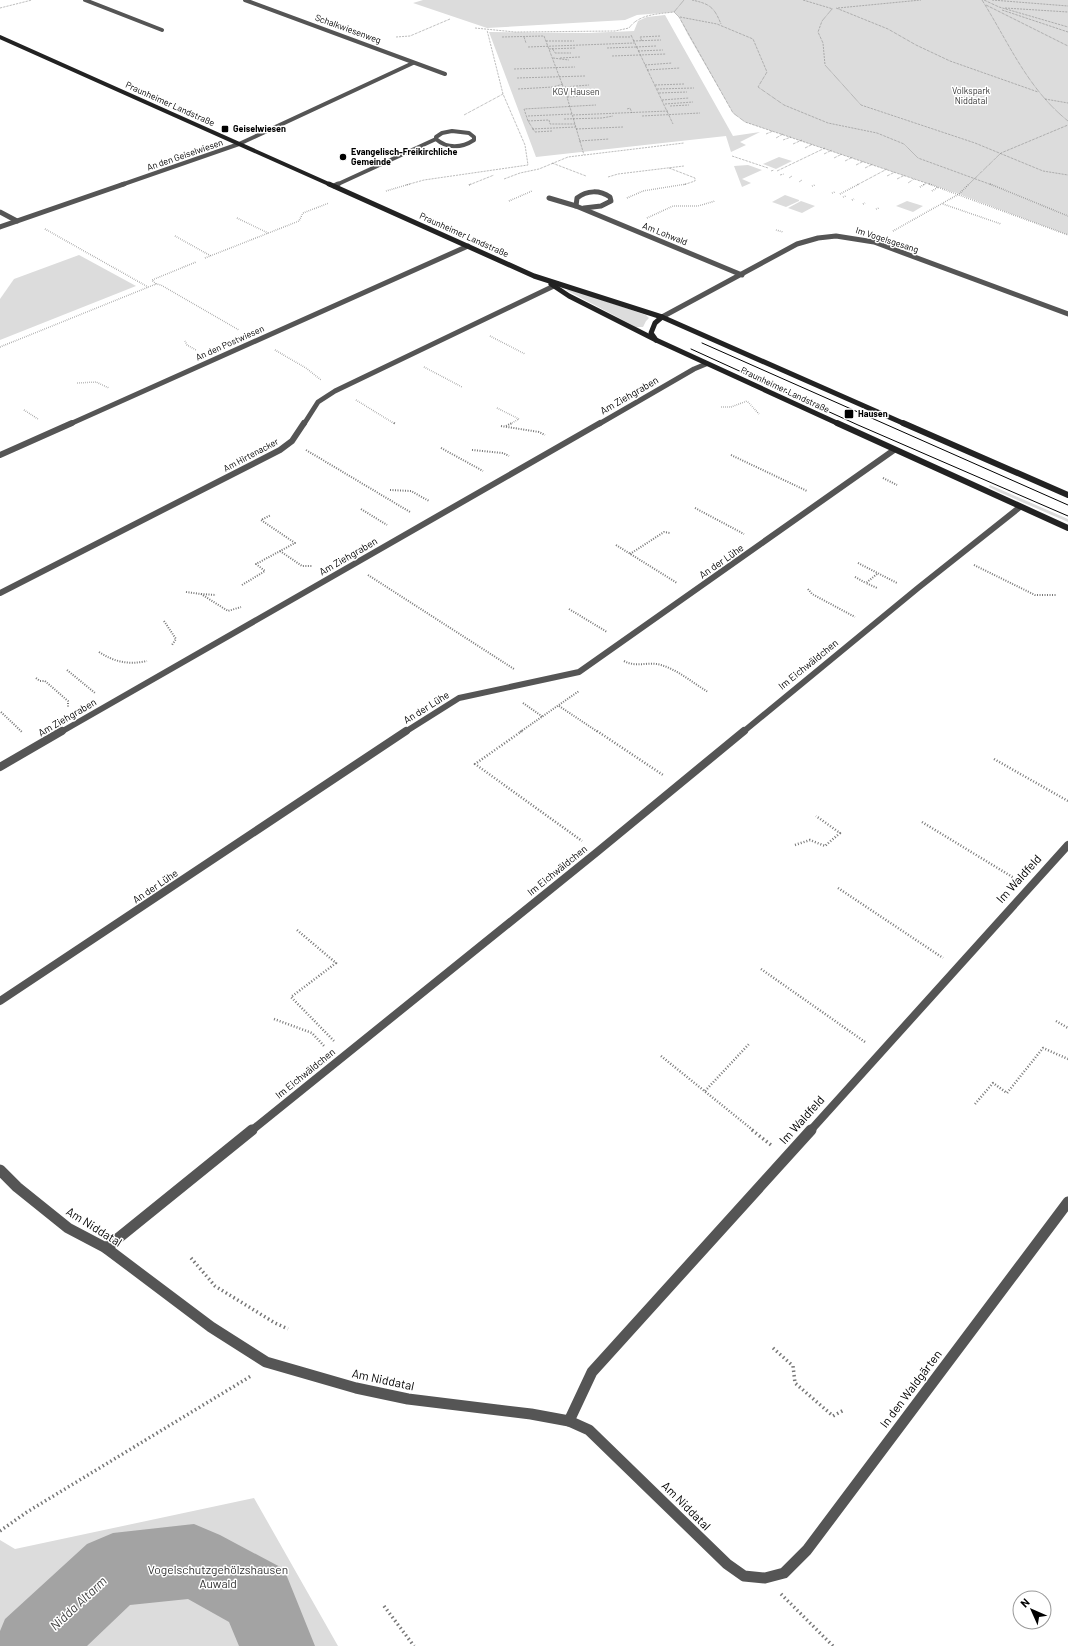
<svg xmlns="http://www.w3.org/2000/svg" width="1068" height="1646" font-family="Barlow,sans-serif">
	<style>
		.green { fill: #dcdcdc }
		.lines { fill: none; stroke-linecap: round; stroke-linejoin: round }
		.river { fill: #a3a3a3; fill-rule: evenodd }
		.path-far4 { stroke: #777; stroke-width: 1; stroke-dasharray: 0.5 1; stroke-linecap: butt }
		.path-far3 { stroke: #777; stroke-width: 1.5; stroke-dasharray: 0.5 1.5; stroke-linecap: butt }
		.path-far2 { stroke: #777; stroke-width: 2; stroke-dasharray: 1 1.5; stroke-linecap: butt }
		.path-far1 { stroke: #777; stroke-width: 2.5; stroke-dasharray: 1 2; stroke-linecap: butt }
		.path { stroke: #777; stroke-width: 3.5; stroke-dasharray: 1.5 3; stroke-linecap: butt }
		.street-far4 { stroke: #555; stroke-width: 4 }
		.street-far3 { stroke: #555; stroke-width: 5 }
		.street-far2 { stroke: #555; stroke-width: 6 }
		.street-far1 { stroke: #555; stroke-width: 8 }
		.street { stroke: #555; stroke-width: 11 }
		.secondary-far2 { stroke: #222; stroke-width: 4 }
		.secondary-far1 { stroke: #222; stroke-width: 5 }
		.secondary { stroke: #222; stroke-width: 6 }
		.tram { stroke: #000; stroke-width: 1 }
		.poi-dot { fill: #000; stroke: #fff; stroke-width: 1.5 }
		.labels { text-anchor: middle; stroke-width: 3; stroke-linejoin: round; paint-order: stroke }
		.far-street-label { font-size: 9px; fill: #000; stroke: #fff }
		.far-park-label { font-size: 9px; fill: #333; stroke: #fff }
		.far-poi-label { font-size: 9px; font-weight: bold; fill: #000; stroke: #fff; text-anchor: start }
		.street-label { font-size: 10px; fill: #000; stroke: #fff }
		.near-street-label { font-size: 12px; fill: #000; stroke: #fff }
		.near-park-label { font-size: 12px; fill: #333; stroke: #fff }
		.near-water-label { font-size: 13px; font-style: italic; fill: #444; stroke: #fff }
	</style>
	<rect width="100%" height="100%" fill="#fff"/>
	<g class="green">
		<path d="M423,0H1068V235L959,194L745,122L733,113L688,35L679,17L674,12L637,15L625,20L487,28L413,3Z"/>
		<path d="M665,15L733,136L760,132L740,142L746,145L731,152L726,136L536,157L489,32L588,33L634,31L638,21L647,17Z"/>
		<path d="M779,157L792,161L776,169L763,164Z"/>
		<path d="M748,165L762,170L742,179L751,183L742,187L734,166Z"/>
		<path d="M785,195L799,200V201L786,207L772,202Z"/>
		<path d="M801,201L815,206L802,213L788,208Z"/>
		<path d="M907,201L923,206L913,212L896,206Z"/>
		<path d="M79,255L136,286L0,340V299L14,279Z"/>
		<path d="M570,289L646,315L649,318L646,321L643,327H636L566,290Z"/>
		<path d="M990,485L1068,519V522L999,492L989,487Z"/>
		<path d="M254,1498L338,1646H0V1540L15,1549Z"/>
	</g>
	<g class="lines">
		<path class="river" d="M194,1524L220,1535L284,1569L315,1646H239L229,1622L188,1599L130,1605L87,1646H0V1631L5,1619L87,1544L113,1533Z"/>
		<g class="path-far4">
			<path d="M692,0C710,4 714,7 721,24"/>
			<path d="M803,0L833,9"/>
			<path d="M982,0C1009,43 1027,88 1068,121"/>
			<path d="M984,0L999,7L1068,27"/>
			<path d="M992,0L1068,6"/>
			<path d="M986,5L1068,46"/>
			<path d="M0,8L32,0"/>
			<path d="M836,8L888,29L916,45L950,61L1038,92"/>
			<path d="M838,8L921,0"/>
			<path d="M1005,8L1068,12"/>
			<path d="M832,9L822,21L818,32L823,43L825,65L861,105L975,143L1043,171L1068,175"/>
			<path d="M1002,10L1068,32"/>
			<path d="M674,12L679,17L733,113L745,122L932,185"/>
			<path d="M680,17L717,24L753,39L767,72L758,87L784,105L828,123L877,133L904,144L918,158L992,185"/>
			<path d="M475,28L515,32L615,31L629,28C639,14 658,14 674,12L684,0"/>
			<path d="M631,35L673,124"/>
			<path d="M396,37L410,36L450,19"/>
			<path d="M502,37L544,36L567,97L584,155"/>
			<path d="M524,37L526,43"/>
			<path d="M610,37H631"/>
			<path d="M546,41H574"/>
			<path d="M633,41L661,40"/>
			<path d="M642,41L640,37L661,36"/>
			<path d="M528,47L634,43"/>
			<path d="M636,47L656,46"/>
			<path d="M552,48L555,53H571"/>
			<path d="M607,48L636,47"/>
			<path d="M549,49L575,48"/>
			<path d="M638,51L663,50"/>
			<path d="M612,56L666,54"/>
			<path d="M553,58L569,60"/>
			<path d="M560,58L580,57"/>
			<path d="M645,65L672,63"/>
			<path d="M514,69L575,67"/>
			<path d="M647,70L680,68"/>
			<path d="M517,78L585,76"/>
			<path d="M655,85L684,84"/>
			<path d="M564,87L589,85"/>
			<path d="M518,89L553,87L563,84"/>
			<path d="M657,89L694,88"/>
			<path d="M659,93L687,92"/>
			<path d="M567,97L585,96"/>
			<path d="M1045,99L1068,103"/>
			<path d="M662,100L689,98"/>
			<path d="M665,104L693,102"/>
			<path d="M670,106L689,105"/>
			<path d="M627,109L630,108L632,113"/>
			<path d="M464,115L503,94"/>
			<path d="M573,115L668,111"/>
			<path d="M528,116L572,114"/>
			<path d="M642,116L700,113"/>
			<path d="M564,119L602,118L613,116"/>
			<path d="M528,121L549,120L550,124H575"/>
			<path d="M532,129L576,127"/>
			<path d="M576,129L623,127"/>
			<path d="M552,131L535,132L528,121L524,109L596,105"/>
			<path d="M766,134L773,131"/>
			<path d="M776,138L783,134"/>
			<path d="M783,140L791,137"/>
			<path d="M579,141L609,139"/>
			<path d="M793,144L802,140"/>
			<path d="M805,148L813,144"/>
			<path d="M824,154L832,150"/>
			<path d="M732,156L768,168"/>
			<path d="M834,158L842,154"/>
			<path d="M845,161L853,157"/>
			<path d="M552,163L586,176"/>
			<path d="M856,165L864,161"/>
			<path d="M669,168L695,178V181L683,185"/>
			<path d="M865,168L873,164"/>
			<path d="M771,171L774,170"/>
			<path d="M777,171L825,148"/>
			<path d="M780,175L784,174"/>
			<path d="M887,176L895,172"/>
			<path d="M608,177L618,174L684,166"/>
			<path d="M789,178L792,176"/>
			<path d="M504,179L520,173L539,169L568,157L684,143"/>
			<path d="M897,179L905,175"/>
			<path d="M799,182L802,180"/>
			<path d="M908,183L914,179"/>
			<path d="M406,185L424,180L528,165L525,145L503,94L487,30"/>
			<path d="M469,185L494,175"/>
			<path d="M857,185L887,169"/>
			<path d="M923,185L927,183"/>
			<path d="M968,185L1001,153L1068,125"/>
		</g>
		<g class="path-far3">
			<path d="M929,184L1068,235"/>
			<path d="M990,184L1068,216"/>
			<path d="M469,185L471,184"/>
			<path d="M812,186L815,185"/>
			<path d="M920,187L925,184"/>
			<path d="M386,191L410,184"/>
			<path d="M932,191L938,187"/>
			<path d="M832,193L835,192"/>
			<path d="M840,194L859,184"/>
			<path d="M843,197L846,196"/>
			<path d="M627,198L643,191L686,184"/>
			<path d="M852,200L854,199"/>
			<path d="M509,201L532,191"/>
			<path d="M863,204L865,203"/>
			<path d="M943,204L1001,224"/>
			<path d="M876,209L879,208"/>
			<path d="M237,218L268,233"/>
			<path d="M647,218L673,206H698L715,201"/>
			<path d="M45,229L148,287"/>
			<path d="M776,230L783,232"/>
			<path d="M893,231L959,194L969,184"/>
			<path d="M175,236L211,256"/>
			<path d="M205,258L299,221L303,213L329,203"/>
			<path d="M156,284L152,280L196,262"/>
			<path d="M490,336L525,354"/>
			<path d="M185,341L187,345L196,350"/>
			<path d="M0,347L156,284L161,285L239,330"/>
			<path d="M275,350L306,368L321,380"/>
			<path d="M424,367L462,387"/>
			<path d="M77,383L96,382L109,388"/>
			<path d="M356,400L395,424"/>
			<path d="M748,402L759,414"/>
			<path d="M721,407H731L747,401"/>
			<path d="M497,408L519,419L510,424"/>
			<path d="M24,410L38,419"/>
		</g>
		<g class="path-far2">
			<path d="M394,423L396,424"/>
			<path d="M501,426L539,432L545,435"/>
			<path d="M506,426L512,423"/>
			<path d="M441,448L483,471"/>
			<path d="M306,450L410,512"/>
			<path d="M472,450L503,453L509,456"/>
			<path d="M731,455L807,491"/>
			<path d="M883,478L897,485"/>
			<path d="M390,490L411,491L429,501"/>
			<path d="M695,508L744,534"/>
			<path d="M361,509L387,525"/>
			<path d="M616,545L677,583"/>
			<path d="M280,551L302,566H312"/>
			<path d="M630,554L664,532L670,533"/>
			<path d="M858,563L897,583"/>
			<path d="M974,565L1035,595H1056"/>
			<path d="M877,574L866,583L877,588"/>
			<path d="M368,575L514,669"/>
			<path d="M855,577L866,583"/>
			<path d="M242,585L265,571L256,564L295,543L261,520L271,515"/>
			<path d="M808,589L812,594L855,617"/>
			<path d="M186,592L201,594L228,611L241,607"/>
			<path d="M201,594L216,595"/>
			<path d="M569,609L607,632"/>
			<path d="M164,621L176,639L172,645"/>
			<path d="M99,652C114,662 129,665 147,661"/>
			<path d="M624,661C637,668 648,661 661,665C678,670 693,683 708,692"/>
			<path d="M67,670L95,693"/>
			<path d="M36,678L40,681H45L68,701V707"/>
			<path d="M523,703L543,717"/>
			<path d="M559,706L598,732"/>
			<path d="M1,712L22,732"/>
			<path d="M520,732L579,691"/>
		</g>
		<g class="path-far1">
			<path d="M522,731L475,764L582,841"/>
			<path d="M597,731L663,775"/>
			<path d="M994,759L1068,801"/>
			<path d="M922,822L1014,878"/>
			<path d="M795,845L810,840L825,846L840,833L816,816"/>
			<path d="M838,888L943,958"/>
			<path d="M297,930L336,963L291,997L334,1041"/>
			<path d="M761,969L865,1042"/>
			<path d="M274,1019L312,1033L325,1047"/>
			<path d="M1056,1021L1068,1028"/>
			<path d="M661,1056L754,1131"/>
			<path d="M705,1091L749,1044"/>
			<path d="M975,1104L993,1083L1007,1093L1043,1048L1068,1059"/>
		</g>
		<g class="path">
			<path d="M752,1130L771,1145"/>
			<path d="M191,1258L215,1286L275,1323L288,1329"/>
			<path d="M773,1348L793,1366L795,1383L833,1416L844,1410"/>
			<path d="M0,1531L27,1512L251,1376"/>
			<path d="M781,1594L833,1646"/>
			<path d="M384,1606L414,1646"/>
		</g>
		<g class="street-far4">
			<path d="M85,0L162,30"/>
			<path d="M245,0L445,74"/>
			<path d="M452,131L469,133L474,137V140C462,148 447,149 436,139V137L442,133Z"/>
			<path d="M121,185L239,144L413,63"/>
			<path d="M336,185L436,139"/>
		</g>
		<g class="street-far3">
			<path d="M334,186L338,184"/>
			<path d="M549,198L576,206L742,275"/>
			<path d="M576,206L577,198C587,190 600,190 610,197L611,201L601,206L584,208"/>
			<path d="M0,212L17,221"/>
			<path d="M0,227L124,184"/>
			<path d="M662,317L797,244L818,238L836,236L874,242L1068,314"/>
			<path d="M70,424L468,246"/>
			<path d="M304,424L318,402L335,391L558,284"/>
			<path d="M599,424L694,369L706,364"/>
		</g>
		<g class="street-far2">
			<path d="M0,455L72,423"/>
			<path d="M0,593L280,450L292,441L304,423"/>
			<path d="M61,732L600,423"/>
			<path d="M405,732L459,698L579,672L894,450"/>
			<path d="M743,732L918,588L1020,507"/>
		</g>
		<g class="street-far1">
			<path d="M0,767L62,731"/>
			<path d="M0,1001L406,731"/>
			<path d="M251,1131L597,852L744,731"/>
			<path d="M810,1131L1068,845"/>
		</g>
		<g class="street">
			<path d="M0,1170L17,1187L68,1228L106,1248L211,1327L266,1362L356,1388L408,1399L531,1414L569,1421L589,1430L727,1564L744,1576L765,1578L784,1573L807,1550L1068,1202"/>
			<path d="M106,1248L252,1130"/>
			<path d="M569,1421L592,1372L811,1130"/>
		</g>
		<path class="secondary-far2" d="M0,37L331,185"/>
		<g class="secondary-far1">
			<path d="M329,184L534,276L662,317L905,424"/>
			<path d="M551,284L569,296L656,340L839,424"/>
			<path d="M656,340L651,333L655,323L662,317"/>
		</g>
		<g class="secondary">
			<path d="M837,423L1068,528"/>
			<path d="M903,423L1068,495"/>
		</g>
		<g class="tram">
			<path d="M702,343L1068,505"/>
			<path d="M691,349L858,425L1068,516"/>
		</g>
	</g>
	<g class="poi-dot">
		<rect x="221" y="125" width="8" height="8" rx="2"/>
		<circle cx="343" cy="157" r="4"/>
		<rect x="844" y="409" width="10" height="10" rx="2"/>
	</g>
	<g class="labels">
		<g class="far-street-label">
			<text transform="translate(348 29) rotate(20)" y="3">Schalkwiesenweg</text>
			<text transform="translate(170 104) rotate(24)" y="3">Praunheimer Landstraße</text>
			<text transform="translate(185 155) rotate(-19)" y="3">An den Geiselwiesen</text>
			<text transform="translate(665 234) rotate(22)" y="3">Am Lohwald</text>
			<text transform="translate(464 235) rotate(24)" y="3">Praunheimer Landstraße</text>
			<text transform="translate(887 240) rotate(18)" y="3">Im Vogelsgesang</text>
			<text transform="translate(230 343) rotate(-24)" y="3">An den Postwiesen</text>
			<text transform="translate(785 390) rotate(25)" y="3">Praunheimer Landstraße</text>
			<text transform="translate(251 455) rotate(-28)" y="3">Am Hirtenacker</text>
		</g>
		<g class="far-park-label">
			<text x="971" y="94">Volkspark<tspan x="971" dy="10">Niddatal</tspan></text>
			<text x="576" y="95">KGV Hausen</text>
		</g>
		<g class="far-poi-label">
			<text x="233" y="132">Geiselwiesen</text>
			<text x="351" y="155">Evangelisch-Freikirchliche<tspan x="351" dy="10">Gemeinde</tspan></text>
			<text x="858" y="417">Hausen</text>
		</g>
		<g class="street-label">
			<text transform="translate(629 395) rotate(-30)" y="4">Am Ziehgraben</text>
			<text transform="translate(348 556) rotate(-30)" y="4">Am Ziehgraben</text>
			<text transform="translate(721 561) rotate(-35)" y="4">An der Lühe</text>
			<text transform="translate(808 664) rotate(-39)" y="4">Im Eichwäldchen</text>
			<text transform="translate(426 707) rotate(-32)" y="4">An der Lühe</text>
			<text transform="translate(67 717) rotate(-30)" y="4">Am Ziehgraben</text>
			<text transform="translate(557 870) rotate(-39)" y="4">Im Eichwäldchen</text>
			<text transform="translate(155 886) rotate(-34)" y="4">An der Lühe</text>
			<text transform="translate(305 1073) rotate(-39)" y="4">Im Eichwäldchen</text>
		</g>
		<g class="near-street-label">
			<text transform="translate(1019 879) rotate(-48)" y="4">Im Waldfeld</text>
			<text transform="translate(802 1120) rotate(-48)" y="4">Im Waldfeld</text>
			<text transform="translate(94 1227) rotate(32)" y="4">Am Niddatal</text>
			<text transform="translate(383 1380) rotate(12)" y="4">Am Niddatal</text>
			<text transform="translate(911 1389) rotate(-53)" y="4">In den Waldgärten</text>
			<text transform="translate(686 1506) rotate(45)" y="4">Am Niddatal</text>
		</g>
		<g class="near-park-label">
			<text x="218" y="1574">Vogelschutzgehölzshausen<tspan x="218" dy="14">Auwald</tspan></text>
		</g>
		<g class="near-water-label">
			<text transform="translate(78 1603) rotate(-43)" y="5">Nidda Altarm</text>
		</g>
	</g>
	<g transform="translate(1032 1610) rotate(315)"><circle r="19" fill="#ffffff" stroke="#999999"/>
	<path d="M0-3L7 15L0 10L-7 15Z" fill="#000000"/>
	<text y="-6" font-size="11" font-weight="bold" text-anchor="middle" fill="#000000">N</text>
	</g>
</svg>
